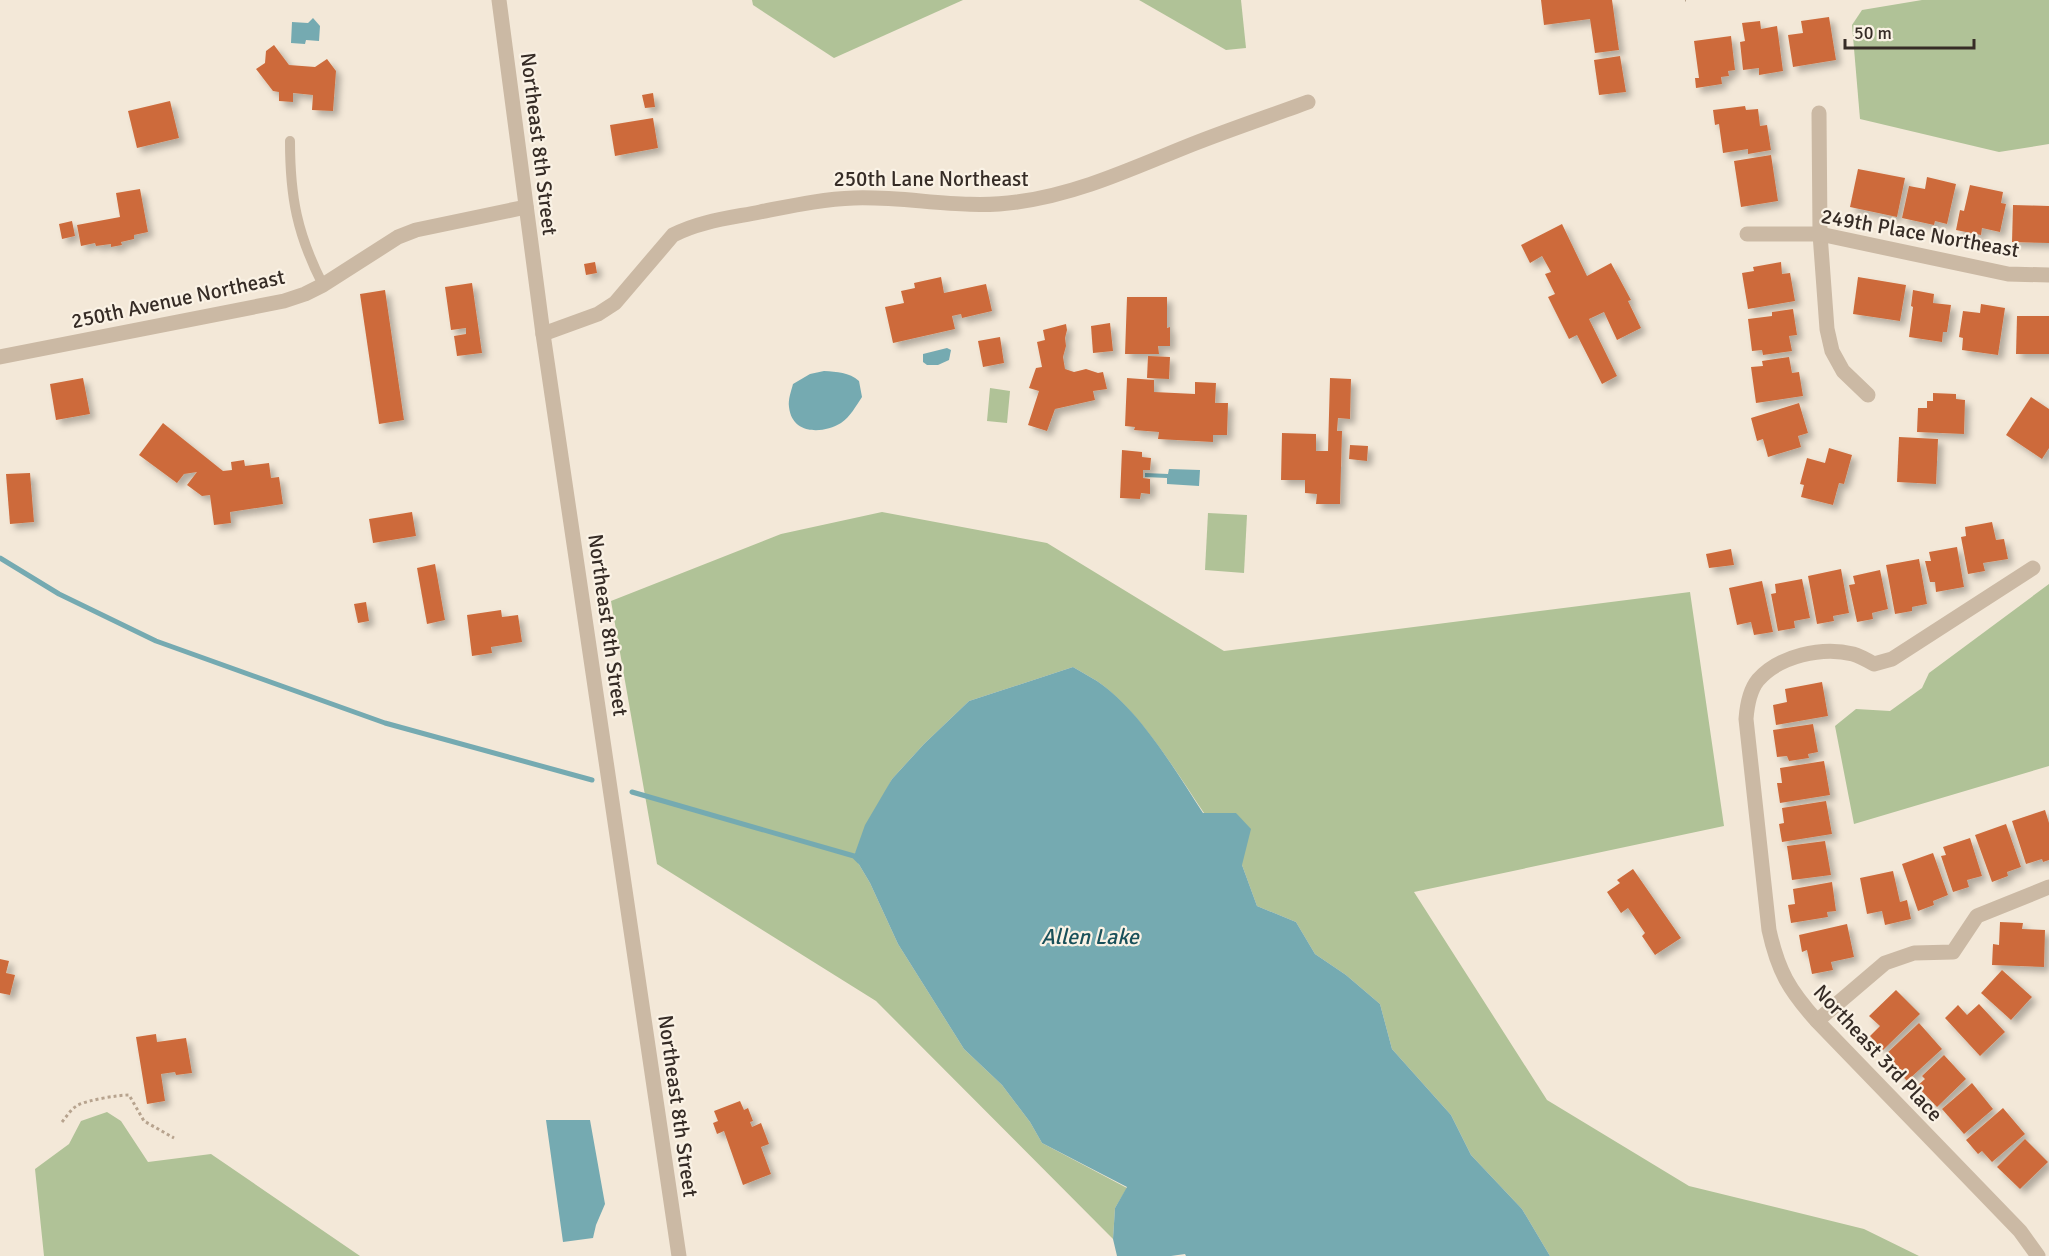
<svg xmlns="http://www.w3.org/2000/svg" width="2049" height="1256" font-family="Signika,sans-serif">
	<style>
		.green { fill: #b0c297 }
		.water { fill: #75aab1 }
		.lines { fill: none; stroke-linecap: round; stroke-linejoin: round }
		.stream { stroke: #75aab1; stroke-width: 5 }
		.building { fill: #cd6b3b; filter: url(#shadow) }
		.path { stroke: #b7a38e; stroke-width: 3; stroke-dasharray: 3 3; stroke-linecap: butt }
		.service { stroke: #cbb9a4; stroke-width: 10 }
		.minor { stroke: #cbb9a4; stroke-width: 15 }
		.tertiary { stroke: #cbb9a4; stroke-width: 15 }
		.labels { text-anchor: middle; stroke-width: 4.5; stroke-linejoin: round; paint-order: stroke }
		.street-label { font-size: 21px; fill: #362c26; stroke: #faf2e5 }
		.water-label { font-size: 22px; font-style: italic; fill: #19505a; stroke: #faf2e5 }
	</style>
	<defs>
		<filter id="shadow"><feDropShadow dx="5" dy="5" stdDeviation="3" flood-color="#0004"/></filter>
	</defs>
	<rect width="100%" height="100%" fill="#f3e8d8"/>
	<g class="green">
		<path d="M752,0H963L834,58L753,5Z"/>
		<path d="M1139,0H1241L1246,48L1226,50Z"/>
		<path d="M1922,0H2049V144L1999,152L1860,119L1852,25L1862,10Z"/>
		<path d="M990,388L1010,391L1007,423L987,421Z"/>
		<path d="M882,512L1047,543L1224,651L1690,592L1724,826L1414,892L1547,1100L1689,1186L1864,1229L1919,1256H1550L1522,1209L1471,1155L1451,1115L1392,1049L1380,1004L1346,975L1315,954L1296,922L1257,906L1242,865L1236,813H1204C1175,770 1139,710 1097,681C1089,676 1081,672 1073,667L969,701L924,744L892,779L854,856L870,883L898,944L964,1049L1002,1085L1030,1122L1042,1143L1127,1188L1115,1208L1113,1239L876,1001L657,864L611,601L781,534Z"/>
		<path d="M1208,513L1247,515L1244,573L1205,570Z"/>
		<path d="M2049,584V766L1854,824L1835,726L1856,709L1890,711L1922,688L1929,673Z"/>
		<path d="M107,1112L121,1121L148,1162L211,1154L360,1256H44L35,1169L69,1144L81,1121Z"/>
	</g>
	<g class="water">
		<path d="M313,18L320,26L319,41L306,40L305,44L291,43L292,22L308,23Z"/>
		<path d="M947,348L951,350L949,360L938,365H927L923,362V354Z"/>
		<path d="M824,371C837,372 849,372 859,381L862,397C856,406 850,417 841,423C823,434 792,435 789,407C788,399 791,392 793,384L810,374Z"/>
		<path d="M1169,469L1200,470L1199,486L1167,484V478L1145,477V473L1168,474Z"/>
		<path d="M1073,667C1081,672 1089,676 1097,681C1140,710 1175,770 1203,813H1236L1251,829L1242,865L1257,906L1296,922L1315,954L1346,975L1380,1004L1392,1049L1451,1115L1471,1155L1522,1209L1550,1256H1186L1185,1254L1171,1256H1117L1113,1239L1115,1208L1127,1187L1042,1143L1030,1122L1002,1085L964,1049L898,944L870,883L854,856L865,825L892,779L924,744L969,701Z"/>
		<path d="M546,1120H590L605,1204L596,1225L593,1238L563,1242Z"/>
	</g>
	<g class="lines">
		<g class="stream">
			<path d="M0,558L59,594L156,641L385,723L592,780"/>
			<path d="M632,792L854,856L859,861"/>
		</g>
	</g>
	<g class="building">
		<path d="M1541,0H1612L1619,50L1595,53L1590,19L1544,25Z"/>
		<path d="M1829,17L1836,60L1793,67L1788,35L1803,33L1801,21Z"/>
		<path d="M1760,21L1761,29L1777,26L1783,71L1759,75V68L1743,70L1740,42L1745,41L1742,23Z"/>
		<path d="M1731,36L1735,70L1728,71L1729,76L1721,77L1722,84L1696,88L1695,78H1699L1694,41Z"/>
		<path d="M274,45L289,65L315,67L327,59L336,71L333,111L312,110L313,95L293,93V102L279,101V92L273,91L256,69L265,63L266,51Z"/>
		<path d="M1620,56L1626,92L1599,95L1594,60Z"/>
		<path d="M653,93L655,107L645,108L642,95Z"/>
		<path d="M170,101L179,138L137,148L128,111Z"/>
		<path d="M1745,106L1746,110L1758,109L1760,126L1767,125L1771,150L1748,154V149L1723,153L1719,124L1715,125L1713,110Z"/>
		<path d="M653,118L658,148L615,156L610,125Z"/>
		<path d="M1771,155L1778,201L1741,207L1734,161Z"/>
		<path d="M1858,169L1905,178L1897,217L1850,207Z"/>
		<path d="M1927,177L1956,184L1947,224L1935,221L1934,225L1902,218L1909,186L1925,189Z"/>
		<path d="M1970,185L2003,192L2001,203L2006,204L2000,232L1982,228L1981,235L1956,230L1960,210L1964,211Z"/>
		<path d="M140,189L148,232L134,235V239L121,242L122,245L111,247V244L96,246L95,243L81,246L77,225L120,217L116,193Z"/>
		<path d="M2013,205L2049,206V243L2012,242Z"/>
		<path d="M72,221L75,236L62,239L59,224Z"/>
		<path d="M1562,224L1587,276L1611,263L1631,300L1628,301L1641,328L1617,340L1604,312L1589,319L1617,376L1602,384L1577,335L1569,339L1548,297L1555,294L1545,274L1551,272L1542,256L1530,263L1521,245Z"/>
		<path d="M595,262L597,273L586,275L584,264Z"/>
		<path d="M1781,262L1782,274L1790,273L1795,301L1748,309L1742,273L1754,271L1753,267Z"/>
		<path d="M941,277L944,293L986,284L992,311L962,318L961,314L952,316L955,329L893,343L885,307L904,303L901,291L915,288L914,283Z"/>
		<path d="M1858,277L1906,285L1900,321L1853,314Z"/>
		<path d="M472,283L482,353L457,356L454,336L466,334V328L451,330L445,287Z"/>
		<path d="M385,290L404,420L379,424L360,294Z"/>
		<path d="M1913,290L1934,294L1933,303L1951,305L1947,332H1943L1942,342L1909,337L1913,307L1911,306Z"/>
		<path d="M1127,297H1167V328L1170,327V346H1158L1159,354H1125Z"/>
		<path d="M1981,304L2005,308L1998,355L1962,350L1963,338L1959,337L1963,311L1980,313Z"/>
		<path d="M1793,309L1797,335L1789,336L1792,351L1763,355L1762,350L1752,351L1748,319L1772,316V312Z"/>
		<path d="M2017,316H2049V354H2016Z"/>
		<path d="M1110,323L1113,351L1093,353L1091,326Z"/>
		<path d="M1066,324L1067,330L1065,338L1066,346L1063,357L1065,369L1074,372L1086,369L1098,373L1103,372L1107,389L1093,391L1095,400L1055,409L1047,431L1028,425L1039,391L1029,388L1036,368L1042,367L1037,342L1045,340L1043,330Z"/>
		<path d="M1000,337L1004,363L983,367L978,341Z"/>
		<path d="M1148,356L1170,357L1169,379L1147,378Z"/>
		<path d="M1789,357L1792,373L1799,372L1803,396L1756,403L1751,367L1763,366L1762,361Z"/>
		<path d="M83,378L90,414L56,420L50,384Z"/>
		<path d="M1127,378L1154,380V392L1195,394V382L1216,383L1215,403H1228L1227,435H1213V442L1158,439L1159,432L1134,430L1135,427L1125,426Z"/>
		<path d="M1330,378L1351,379L1350,419L1338,418L1337,431H1342L1340,504H1316L1317,494L1305,493V480H1281L1282,433L1316,434V451H1328Z"/>
		<path d="M1933,393L1956,394V399L1965,400L1964,434L1917,432L1918,408H1927V401H1933Z"/>
		<path d="M2031,397L2049,409V448L2042,459L2006,435Z"/>
		<path d="M1799,403L1808,433L1798,436L1801,447L1768,457L1763,439L1757,441L1751,418Z"/>
		<path d="M163,423L223,471L232,470L231,462L244,460L245,466L269,463L271,478L279,477L283,504L230,512L231,523L214,525L210,495L202,496L187,485L197,472L184,474L177,483L139,455Z"/>
		<path d="M1899,437L1938,439L1936,484L1897,482Z"/>
		<path d="M1350,445L1368,446L1367,461L1349,459Z"/>
		<path d="M1829,448L1852,455L1844,484L1839,483L1833,505L1801,497L1804,485L1800,484L1807,458L1825,463Z"/>
		<path d="M1122,450L1142,452V457L1151,458L1150,470H1143V478L1150,479V494L1141,493L1140,499L1120,498Z"/>
		<path d="M30,473L34,522L10,524L6,474Z"/>
		<path d="M412,512L416,536L373,543L369,519Z"/>
		<path d="M1992,522L1996,540L2004,539L2008,559L1983,563L1985,571L1968,574L1961,537L1966,536L1965,527Z"/>
		<path d="M1957,547L1964,587L1936,592L1935,582H1930L1925,561H1931L1929,552Z"/>
		<path d="M1731,549L1734,565L1709,568L1706,554Z"/>
		<path d="M1919,559L1927,604L1912,607V611L1895,614L1886,565Z"/>
		<path d="M435,564L445,620L427,624L417,568Z"/>
		<path d="M1841,569L1849,613L1833,616L1834,621L1817,624L1808,576Z"/>
		<path d="M1880,570L1888,609L1872,613L1873,619L1857,622L1849,585L1855,584L1853,576Z"/>
		<path d="M1802,579L1810,618L1794,621L1795,628L1778,631L1771,594L1776,593L1775,584Z"/>
		<path d="M1762,581L1773,632L1754,635L1751,622L1737,625L1729,588Z"/>
		<path d="M366,602L369,621L358,623L354,604Z"/>
		<path d="M501,610L502,617L518,615L522,642L491,647L492,653L472,656L467,615Z"/>
		<path d="M1822,682L1828,716L1776,725L1773,705L1787,702L1785,689Z"/>
		<path d="M1813,724L1818,752L1808,754L1809,758L1789,761L1787,756L1777,757L1773,730Z"/>
		<path d="M1824,761L1830,795L1780,803L1777,783H1782L1780,768Z"/>
		<path d="M1826,801L1832,834L1782,842L1779,824L1784,823L1782,808Z"/>
		<path d="M2045,810L2049,823V860L2043,862L2042,859L2026,864L2012,821Z"/>
		<path d="M2006,824L2021,867L2007,872L2008,876L1992,882L1975,835Z"/>
		<path d="M1970,838L1982,876L1967,880L1969,887L1953,892L1941,856L1946,855L1943,847Z"/>
		<path d="M1825,841L1831,875L1792,880L1787,846Z"/>
		<path d="M1933,853L1948,895L1933,901L1934,905L1918,911L1902,864Z"/>
		<path d="M1633,869L1681,938L1655,955L1642,936L1645,933L1628,908L1621,913L1607,892L1620,883L1617,880Z"/>
		<path d="M1893,871L1900,902L1907,900L1911,919L1885,925L1882,911L1867,914L1860,878Z"/>
		<path d="M1832,882L1836,911L1827,912L1828,917L1791,923L1788,905L1795,904L1793,889Z"/>
		<path d="M2000,922L2023,923L2022,929L2045,930L2044,967L1992,965L1993,944L1999,945Z"/>
		<path d="M1847,924L1854,957L1831,962L1833,970L1812,974L1807,950L1802,952L1799,935Z"/>
		<path d="M0,959L9,961L6,973L15,975L10,995L0,993Z"/>
		<path d="M2002,970L2032,997L2011,1020L1981,993Z"/>
		<path d="M1896,990L1920,1014L1883,1050L1870,1036L1880,1026L1869,1016Z"/>
		<path d="M1979,1004L2005,1032L1980,1056L1945,1018L1958,1005L1967,1015Z"/>
		<path d="M1919,1023L1942,1049L1907,1081L1884,1056Z"/>
		<path d="M156,1034L157,1042L186,1038L192,1073L176,1075L175,1072L161,1074L165,1101L147,1104L136,1037Z"/>
		<path d="M1944,1055L1966,1079L1937,1107L1917,1086L1925,1079L1922,1076Z"/>
		<path d="M1972,1083L1993,1109L1964,1134L1942,1109Z"/>
		<path d="M740,1101L744,1110L748,1108L753,1121L750,1122L752,1127L761,1123L769,1144L761,1147L771,1174L743,1185L724,1131L717,1134L713,1123L718,1121L714,1111Z"/>
		<path d="M2003,1108L2025,1134L1992,1162L1982,1151L1978,1154L1966,1140Z"/>
		<path d="M2025,1139L2048,1162L2020,1189L1997,1167Z"/>
	</g>
	<g class="lines">
		<g class="path">
			<path d="M1685,0H1686"/>
			<path d="M62,1122C67,1116 71,1109 78,1105C88,1100 118,1095 129,1095L144,1121L174,1138"/>
		</g>
		<path class="service" d="M290,141C290,197 297,234 323,285"/>
		<g class="minor">
			<path d="M1819,113L1820,234L1827,329L1832,351L1843,371L1868,395"/>
			<path d="M1747,234H1820L2008,274L2049,275"/>
			<path d="M543,334L598,314L615,303L673,235C700,221 730,218 760,212C791,206 822,199 854,198C908,196 963,210 1017,202C1079,194 1135,167 1193,144C1231,129 1270,116 1308,102"/>
			<path d="M0,357L284,301L305,294L323,285L398,237L416,230L526,207"/>
			<path d="M2033,568L1892,659L1874,664C1867,660 1860,656 1853,654C1822,646 1779,656 1758,680C1749,691 1747,706 1746,719L1769,930C1778,971 1789,990 1817,1021L2020,1231L2038,1256"/>
			<path d="M1817,1021L1885,963L1914,953L1953,952L1977,916L2049,887"/>
		</g>
		<path class="tertiary" d="M499,0L543,334L679,1256"/>
	</g>
	<g class="labels">
		<g class="street-label">
			<text transform="translate(539 144) rotate(83)" y="7">Northeast 8th Street</text>
			<text x="931" y="186">250th Lane Northeast</text>
			<text transform="translate(1920 233) rotate(10)" y="7">249th Place Northeast</text>
			<text transform="translate(178 299) rotate(-12)" y="7">250th Avenue Northeast</text>
			<text transform="translate(608 625) rotate(82)" y="7">Northeast 8th Street</text>
			<text transform="translate(1878 1053) rotate(47)" y="7">Northeast 3rd Place</text>
			<text transform="translate(678 1106) rotate(82)" y="7">Northeast 8th Street</text>
		</g>
		<g class="water-label">
			<text x="1090" y="944">Allen Lake</text>
		</g>
	</g>
	<path d="M1845 39v9h129v-9" fill="none" stroke="#362c26" stroke-width="3"/>
	<text x="1854" y="39" font-size="18" fill="#362c26" stroke="#faf2e5" stroke-width="4.5" paint-order="stroke">50 m</text>
</svg>
